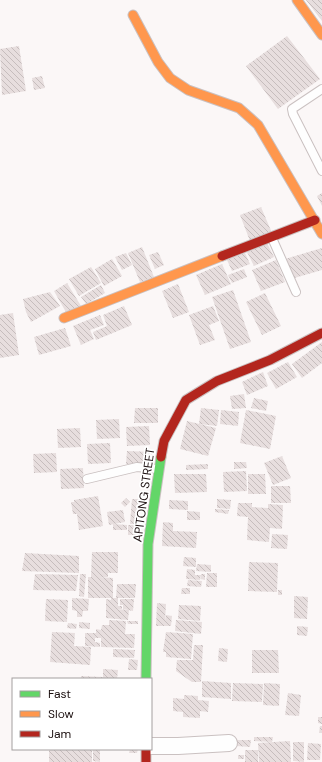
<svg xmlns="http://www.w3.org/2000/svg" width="322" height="762" font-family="'DM Sans',sans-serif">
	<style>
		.building { fill: url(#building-back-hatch) }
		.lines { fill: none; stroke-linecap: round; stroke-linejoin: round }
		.lane-casing { stroke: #cac1c1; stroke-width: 10 }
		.street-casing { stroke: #cac1c1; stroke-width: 18 }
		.fast-casing { stroke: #cac1c1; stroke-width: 11 }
		.slow-casing { stroke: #cac1c1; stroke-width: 11 }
		.jam-casing { stroke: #cac1c1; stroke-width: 11 }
		.lane { stroke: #fefefe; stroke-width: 8 }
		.street { stroke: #fefefe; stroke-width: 16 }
		.fast { stroke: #63d668; stroke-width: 9 }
		.slow { stroke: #ff974d; stroke-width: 9 }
		.jam { stroke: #b3261e; stroke-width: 9 }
		.labels { text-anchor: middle; stroke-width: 3.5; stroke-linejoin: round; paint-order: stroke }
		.street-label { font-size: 12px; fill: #1c1010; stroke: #fff }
	</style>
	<defs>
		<pattern id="building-back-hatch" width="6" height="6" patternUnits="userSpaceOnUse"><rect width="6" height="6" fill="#e7dede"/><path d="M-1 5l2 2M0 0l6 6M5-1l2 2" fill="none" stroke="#c6bdbd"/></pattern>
	</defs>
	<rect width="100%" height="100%" fill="#fbf7f7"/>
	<g class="building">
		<path d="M306,0H322V21Z"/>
		<path d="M287,36L320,79L278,109L246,66Z"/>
		<path d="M19,46L26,91L2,95L0,49Z"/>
		<path d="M42,76L45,88L34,90L32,78Z"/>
		<path d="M322,193V206L317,196Z"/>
		<path d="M261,207L272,233L250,241L240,215Z"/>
		<path d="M267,243L274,257L254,266L247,252Z"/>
		<path d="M142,247L154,277L140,282L128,253Z"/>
		<path d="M322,248V270L291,279L285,259Z"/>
		<path d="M158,252L164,265L155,269L149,255Z"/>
		<path d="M126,253L132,265L122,270L115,257Z"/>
		<path d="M245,253L250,264L232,271L227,260Z"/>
		<path d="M112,259L122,276L104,286L95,269Z"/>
		<path d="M276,260L285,282L261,291L252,270Z"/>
		<path d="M222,264L231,284L205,295L196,275Z"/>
		<path d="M91,267L101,283L79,296L69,279Z"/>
		<path d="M244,269L247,277L232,283L228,275Z"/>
		<path d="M67,283L81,306L67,314L54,291Z"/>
		<path d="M178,284L189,312L173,318L162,291Z"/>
		<path d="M101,285L105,293L86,304L81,297Z"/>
		<path d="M233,290L251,342L230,349L212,297Z"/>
		<path d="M50,292L60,306L31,322L26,312L23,299Z"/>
		<path d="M265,293L281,326L262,335L246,302Z"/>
		<path d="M124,306L132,325L96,340L93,332L107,326L103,315Z"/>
		<path d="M213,306L219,321L209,325L215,340L200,345L189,315Z"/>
		<path d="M13,313L19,355L0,358V315Z"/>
		<path d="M100,315L104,325L90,330L94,339L81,345L73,326Z"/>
		<path d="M65,328L71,346L39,355L34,337Z"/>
		<path d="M322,342V363L302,378L292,364Z"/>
		<path d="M288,362L297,377L276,389L267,373Z"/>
		<path d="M263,372L268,386L247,395L242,382Z"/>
		<path d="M244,394L246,408L232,409L230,396Z"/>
		<path d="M254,398L268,401L266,411L251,408Z"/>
		<path d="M135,408H158V423H134Z"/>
		<path d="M201,408L219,410L217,426L199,424Z"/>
		<path d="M221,410L239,412L238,426L220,424Z"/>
		<path d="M246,410L276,416L270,449L240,443Z"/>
		<path d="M119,419L120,438L97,439L96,420Z"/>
		<path d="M187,421L216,428L208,456L180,449Z"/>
		<path d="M149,426L150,445L127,446L126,427Z"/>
		<path d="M80,428L81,447L58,448L57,429Z"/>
		<path d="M110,443L111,463L88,464L87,444Z"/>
		<path d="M127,451L153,452V465L126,464Z"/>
		<path d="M56,453L57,472L34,473L33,454Z"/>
		<path d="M282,456L291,478L273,485L264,463Z"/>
		<path d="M234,462H246L247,468L234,469Z"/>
		<path d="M208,464V469L186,470V465Z"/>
		<path d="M83,468L84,488L61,489L60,469Z"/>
		<path d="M246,471L247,491L224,492L223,472Z"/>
		<path d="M174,474H206L207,492L175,493Z"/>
		<path d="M248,474H265L266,494H248Z"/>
		<path d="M271,486H290L291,503H271Z"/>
		<path d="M98,496L103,526L79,530L77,514H73L71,502H74V500Z"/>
		<path d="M126,498L130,502L125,507L121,503Z"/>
		<path d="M132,499H140L138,524H130Z"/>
		<path d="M217,499L231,500L230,509L217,508Z"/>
		<path d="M169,500L188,501V510L169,509Z"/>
		<path d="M238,503H252V507L268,508V504L283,505L282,529L270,528L269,542L247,540L248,517L237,516Z"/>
		<path d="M215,509L229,510L228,514L215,512Z"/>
		<path d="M123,510L125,522L109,525L107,512Z"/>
		<path d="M187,511L200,512V520H187Z"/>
		<path d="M163,522L173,523V531L197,532L196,548L162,546Z"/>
		<path d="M113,524L127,525V530H113Z"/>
		<rect x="128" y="525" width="10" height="10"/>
		<path d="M272,534L288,535L287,549L271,548Z"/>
		<path d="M92,552H118V573H108V577H100L113,578V598H118V606H122V609H116L129,610L128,620L106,618V599L111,600V598H88V577H91Z"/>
		<path d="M25,553L79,556V573L22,571Z"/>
		<path d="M184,557L196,558V567L183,566Z"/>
		<path d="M249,562L278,563L277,592L248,591Z"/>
		<path d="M197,564L211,565V572L196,571Z"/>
		<path d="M187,569L195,570V575H201L200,580L186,579Z"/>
		<path d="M207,573H217V587H206Z"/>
		<path d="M35,574L78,575L76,591L33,590Z"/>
		<path d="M80,574H86L84,597L79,596Z"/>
		<path d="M201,574H205V580L201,579Z"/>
		<path d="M188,580L202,581L201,587L187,586Z"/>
		<path d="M117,584H136L135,598H116Z"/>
		<path d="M182,588H190V594H181Z"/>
		<rect x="278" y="590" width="4" height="5"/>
		<path d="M294,596L308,597L307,619L294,618Z"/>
		<path d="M72,598L89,599L88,611H83L82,617H77V611L72,610Z"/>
		<path d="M46,599L68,600L67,622L45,621Z"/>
		<path d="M120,599H134L133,611L123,609V605H120Z"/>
		<path d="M157,603L166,604L165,621L166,615L172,616L171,626H156Z"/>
		<path d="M179,605L201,606L200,621L178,619Z"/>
		<path d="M109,620L126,621L125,634H135L134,648L101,647V634V638H95V642L100,643V647L85,646V633H96V629L101,630L102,625H109Z"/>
		<path d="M176,620L202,622L201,634L175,631Z"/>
		<path d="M127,621H138V624H128Z"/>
		<path d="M79,622L90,623V629L79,628Z"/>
		<path d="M68,623L77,624L76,629L67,628Z"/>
		<path d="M297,626L308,627L307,636L297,635Z"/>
		<path d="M52,632L75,633L74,646L91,647L90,665L50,662Z"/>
		<path d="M166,632L193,634L191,659L166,657V652H163Z"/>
		<path d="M194,645H203L201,682H192L176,671L177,660H193Z"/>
		<path d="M219,648L228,649L227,662L218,661Z"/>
		<path d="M113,649L135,650L134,658L113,657Z"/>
		<path d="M252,650H278L279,673H252Z"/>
		<path d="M129,659L138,660L137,670H128Z"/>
		<path d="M103,669L118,670L117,679H81V676L103,677Z"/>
		<path d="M202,681L231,683V699L202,697Z"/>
		<path d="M233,683L263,684L262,702L232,701Z"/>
		<path d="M264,683L280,684L279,706L263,705Z"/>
		<path d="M288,693L301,695L299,716L285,715Z"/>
		<path d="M184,695L198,696V700L209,701L208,712L200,711V718L183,717V712L173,711V698L184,699Z"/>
		<path d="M318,717H322V724L318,723Z"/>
		<path d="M320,726H322V733H319Z"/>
		<path d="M254,737H273L272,742L254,741Z"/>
		<path d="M236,740H251L250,747L236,746Z"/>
		<path d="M290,741L291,762H259L258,743Z"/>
		<path d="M293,742H304V762L293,761Z"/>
		<path d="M308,743L321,744L320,760H307Z"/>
		<rect x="49" y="749" width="43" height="13"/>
		<path d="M93,749H100V762L93,761Z"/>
		<path d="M130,749H138L137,753H129Z"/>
		<rect x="245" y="750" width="13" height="12"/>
		<rect x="238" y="755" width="6" height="4"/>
	</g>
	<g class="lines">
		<g class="lane-casing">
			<g id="lane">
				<path d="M322,89L292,109L293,114L322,171"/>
				<path d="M272,238L296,292"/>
				<path d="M87,479L137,467L157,469"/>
			</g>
		</g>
		<g class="street-casing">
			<path id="street" d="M151,746H178L229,743"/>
		</g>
		<g class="fast-casing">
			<path id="fast" d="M146,679L148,544L161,457"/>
		</g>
		<g class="slow-casing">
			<g id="slow">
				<path d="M297,0L322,35"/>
				<path d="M133,15L158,62L170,78L188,90L239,108L258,125L322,234"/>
				<path d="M64,318L222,256"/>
			</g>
		</g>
		<g class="jam-casing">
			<g id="jam">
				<path d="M222,256L315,220"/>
				<path d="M161,457L164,441L186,400L217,381L270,360L322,333"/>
				<path d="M146,749V762"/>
			</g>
		</g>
		<use href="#lane" class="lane"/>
		<use href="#street" class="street"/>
		<use href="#fast" class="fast"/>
		<use href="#slow" class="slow"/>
		<use href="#jam" class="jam"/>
	</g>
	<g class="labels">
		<g class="street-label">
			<text transform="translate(144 495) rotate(-82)" y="4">APITONG STREET</text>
		</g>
	</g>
	<rect x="12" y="678" width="140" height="72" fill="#ffffff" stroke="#a49f9f"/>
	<rect x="20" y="691" width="20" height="6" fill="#63d668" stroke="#a49f9f"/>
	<text x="48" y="698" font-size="12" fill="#1c1010">Fast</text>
	<rect x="20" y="711" width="20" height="6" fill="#ff974d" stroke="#a49f9f"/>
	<text x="48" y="718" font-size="12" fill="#1c1010">Slow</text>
	<rect x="20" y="731" width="20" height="6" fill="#b3261e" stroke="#a49f9f"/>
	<text x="48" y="738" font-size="12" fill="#1c1010">Jam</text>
</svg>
